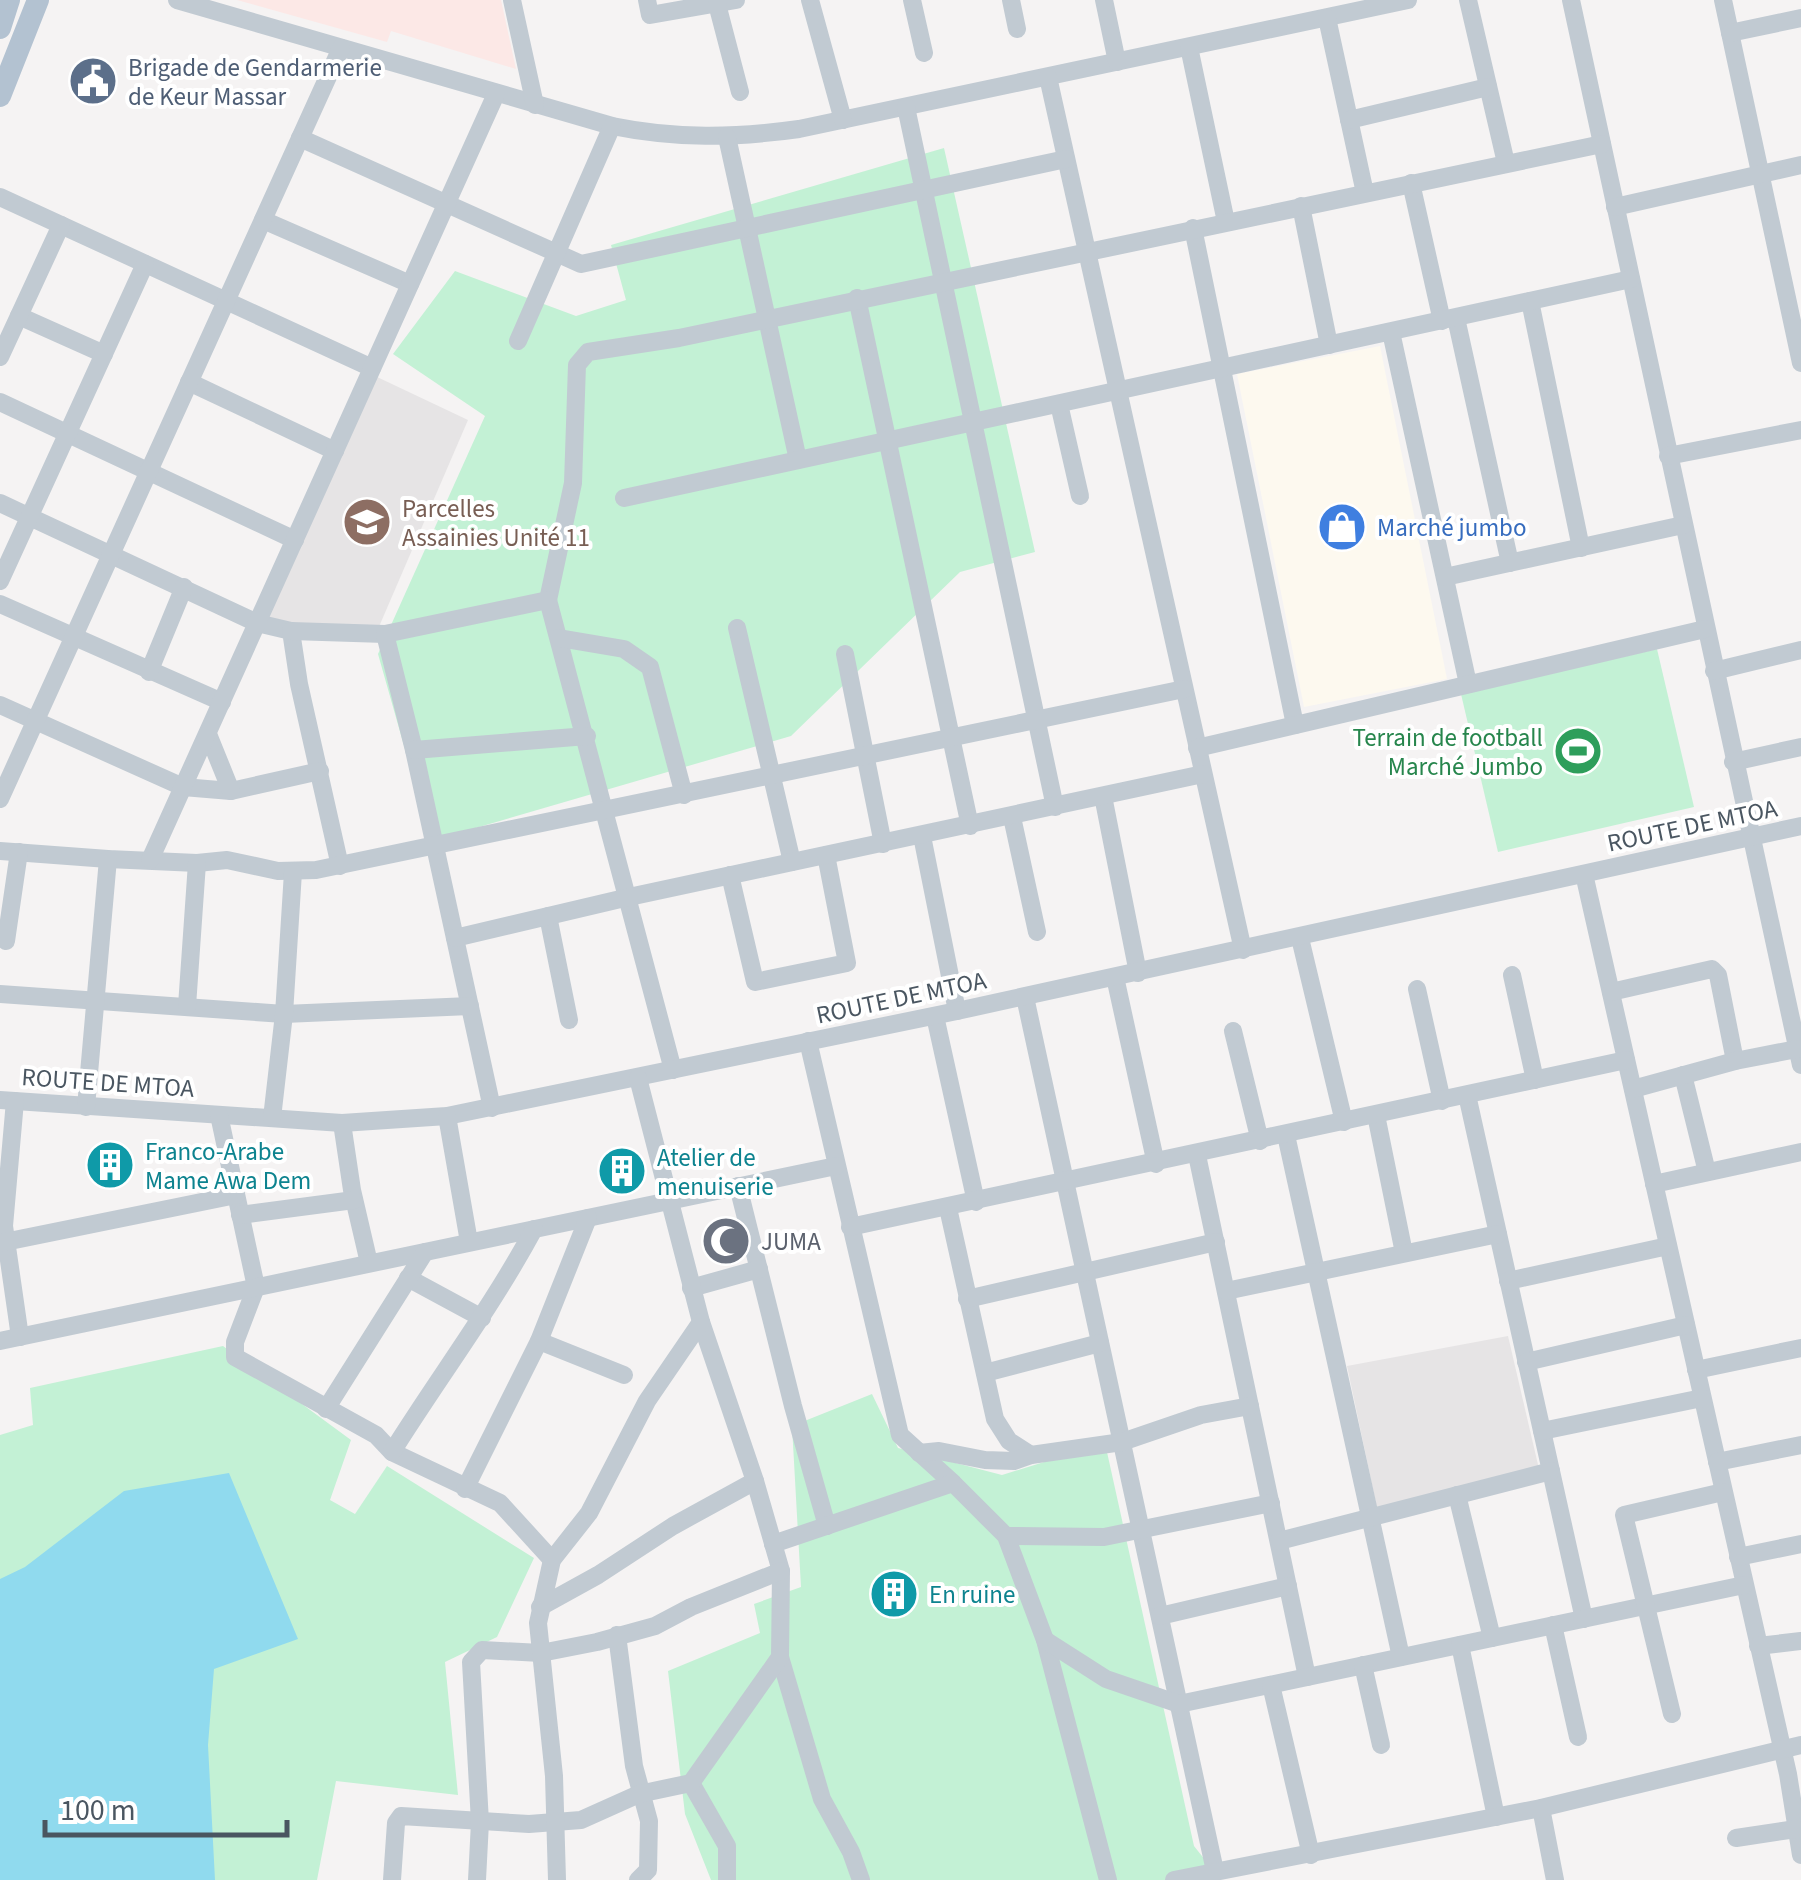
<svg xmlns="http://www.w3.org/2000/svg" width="1801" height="1880" font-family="'Source Sans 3',sans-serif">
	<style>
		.commercial { fill: #fdf9ef }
		.education { fill: #e6e4e5 }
		.medical { fill: #fce8e6 }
		.green { fill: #c3f1d5 }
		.water { fill: #90daee }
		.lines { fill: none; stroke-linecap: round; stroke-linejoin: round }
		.minor { stroke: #c1cad2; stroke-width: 18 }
		.major { stroke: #b3c2d1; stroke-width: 22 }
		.labels { text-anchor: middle; stroke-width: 8; stroke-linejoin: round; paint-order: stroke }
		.service-label { font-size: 25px; fill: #4e5e75; stroke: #fff; text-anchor: start }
		.education-label { font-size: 25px; fill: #785e54; stroke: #fff; text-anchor: start }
		.shop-label { font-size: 25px; fill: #366cbe; stroke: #fff; text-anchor: start }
		.leisure-label { font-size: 25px; fill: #27864d; stroke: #fff; text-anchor: end }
		.street-label { font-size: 25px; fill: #4a5661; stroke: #fff }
		.culture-label { font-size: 25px; fill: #0d838f; stroke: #fff; text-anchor: start }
		.worship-label { font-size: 25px; fill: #5b616d; stroke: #fff; text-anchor: start }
	</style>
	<rect width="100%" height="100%" fill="#f5f3f3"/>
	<path class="commercial" d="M1380,346L1447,679L1304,707L1237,374Z"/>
	<g class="education">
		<path d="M375,376L468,420L378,629L266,623Z"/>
		<path d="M1508,1336L1539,1469L1377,1508L1347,1366Z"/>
	</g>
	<path class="medical" d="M237,0H501L516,69L391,31L387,42Z"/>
	<g class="green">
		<path d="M944,148L1035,552L960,572L791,736L431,841L378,654L485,416L393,354L455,271L576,316L626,300L611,245Z"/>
		<path d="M1657,649L1694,807L1498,852L1461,694Z"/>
		<path d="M223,1346L351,1440L330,1500L355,1514L387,1466L534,1558L497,1637L445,1662L458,1795L336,1781L317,1880H0V1435L33,1425L30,1388Z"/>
		<path d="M872,1394L898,1448L1002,1475L1105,1443L1194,1846L1221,1880H711L685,1814L668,1671L760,1633L754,1604L801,1587L792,1426Z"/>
	</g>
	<path class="water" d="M229,1473L298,1639L214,1669L208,1745L215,1880H0V1579L25,1567L124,1491Z"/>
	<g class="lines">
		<g class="minor">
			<path d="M177,0L612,126C676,139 735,138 799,129L1408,0"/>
			<path d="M512,0L535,105"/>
			<path d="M647,0L650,15L736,0"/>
			<path d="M810,0L843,120"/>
			<path d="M912,0L924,53"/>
			<path d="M1011,0L1017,29"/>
			<path d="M1104,0L1117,62"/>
			<path d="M1468,0L1506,163"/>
			<path d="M1571,0L1801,1065"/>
			<path d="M1723,0L1801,363"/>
			<path d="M717,4L740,92"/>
			<path d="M1327,18L1365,193"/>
			<path d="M1730,33L1801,18"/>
			<path d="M1189,47L1226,222"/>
			<path d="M1048,77L1243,950"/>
			<path d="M906,107L1055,807"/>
			<path d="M1349,120L1488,87"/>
			<path d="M727,137L798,460"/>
			<path d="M300,138L581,264L1066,159"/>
			<path d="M1411,183L1442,321"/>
			<path d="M0,197L372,368"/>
			<path d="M1301,206L1329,345"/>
			<path d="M1615,207L1801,165"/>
			<path d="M263,220L410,284"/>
			<path d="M1193,228L1295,725"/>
			<path d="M857,298L970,826"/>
			<path d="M1530,301L1581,548"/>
			<path d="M19,316L104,354"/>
			<path d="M1456,318L1510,563"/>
			<path d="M1391,332L1468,684"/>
			<path d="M518,341L612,126"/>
			<path d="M0,357L61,225"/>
			<path d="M189,382L335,451"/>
			<path d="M0,402L295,540"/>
			<path d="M1059,404L1080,496"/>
			<path d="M1668,456L1801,430"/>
			<path d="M624,498L1631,279"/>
			<path d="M0,503L257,623L291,631L299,684L340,866"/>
			<path d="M1445,577L1683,525"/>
			<path d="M0,581L145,264"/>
			<path d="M548,600L573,483L577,365L588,352L679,338L1602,144"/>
			<path d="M0,604L222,702"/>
			<path d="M737,628L792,862"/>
			<path d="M291,631L385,634L548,600L673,1070"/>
			<path d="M385,634L414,750L492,1108"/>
			<path d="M559,638L624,649L650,667L684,795"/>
			<path d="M845,654L883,844"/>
			<path d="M1714,671L1801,650"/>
			<path d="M149,672L184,587"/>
			<path d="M0,705L183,787L231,791L320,771"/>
			<path d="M208,734L231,791"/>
			<path d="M1197,748L1705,629"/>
			<path d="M414,750L587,736"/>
			<path d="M1733,762L1801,747"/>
			<path d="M1103,796L1138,973"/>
			<path d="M0,799L341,48"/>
			<path d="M1012,817L1037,932"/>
			<path d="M922,836L957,1011"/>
			<path d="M0,851L108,859L197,863L227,860L278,871L316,870L1184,689"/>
			<path d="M150,860L496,94"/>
			<path d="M1584,874L1788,1774L1801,1855"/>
			<path d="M730,875L755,982L847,963L826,855"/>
			<path d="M548,916L569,1020"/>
			<path d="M455,938L629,897L1203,774"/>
			<path d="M1300,938L1344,1122"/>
			<path d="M6,941L19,852"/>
			<path d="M1512,975L1535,1080"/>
			<path d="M1115,977L1156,1164"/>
			<path d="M1417,989L1442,1101"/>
			<path d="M1611,992L1712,969L1718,975L1735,1061"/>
			<path d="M0,994L284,1014L470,1006"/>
			<path d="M1025,997L1215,1871"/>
			<path d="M187,1006L197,863"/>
			<path d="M935,1016L976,1202"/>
			<path d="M1233,1031L1260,1141"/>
			<path d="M808,1041L900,1435L953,1483L1006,1536L1045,1640L1108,1880"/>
			<path d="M1683,1075L1707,1172"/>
			<path d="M1633,1089L1735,1061L1797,1049"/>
			<path d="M1467,1095L1584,1619"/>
			<path d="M0,1100L342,1123L447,1116L957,1011L1801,826"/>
			<path d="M15,1101L4,1226L20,1337"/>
			<path d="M86,1107L108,859"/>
			<path d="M219,1115L256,1287L235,1342V1357L376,1435L392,1452L500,1503L552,1560"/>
			<path d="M1376,1115L1404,1253"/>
			<path d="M447,1116L469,1242"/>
			<path d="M272,1118L284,1014L293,872"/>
			<path d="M342,1123L352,1190L369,1263"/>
			<path d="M1286,1135L1401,1657"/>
			<path d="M1197,1155L1307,1677"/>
			<path d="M1654,1184L1801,1152"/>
			<path d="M738,1186L793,1406L827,1526"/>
			<path d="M948,1208L995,1419L1009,1441L1031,1455"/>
			<path d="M240,1215L354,1200"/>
			<path d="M850,1227L1626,1060"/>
			<path d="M0,1243L236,1195"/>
			<path d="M408,1278L482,1318"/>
			<path d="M1508,1281L1668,1246"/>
			<path d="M691,1288L759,1269"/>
			<path d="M1226,1291L1498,1234"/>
			<path d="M967,1299L1216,1242"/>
			<path d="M0,1341L836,1166"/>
			<path d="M539,1341L624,1375"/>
			<path d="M1526,1362L1686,1325"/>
			<path d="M1696,1370L1801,1348"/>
			<path d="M985,1373L1100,1343"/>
			<path d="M326,1409L425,1252"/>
			<path d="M1542,1431L1702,1398"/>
			<path d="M392,1452C439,1377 492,1307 534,1229"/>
			<path d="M919,1453L939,1451L985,1460L1014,1461L1031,1455L1122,1442L1201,1415L1250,1406"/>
			<path d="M1717,1462L1801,1445"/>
			<path d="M465,1489L539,1341L588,1218"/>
			<path d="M1457,1495L1492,1638"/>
			<path d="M1006,1536L1104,1537L1271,1503"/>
			<path d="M1279,1541L1551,1471"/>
			<path d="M773,1544L953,1483"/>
			<path d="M1738,1557L1801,1544"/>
			<path d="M540,1607L598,1575L673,1526L755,1481"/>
			<path d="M1160,1616L1288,1586"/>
			<path d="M1553,1625L1578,1737"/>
			<path d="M617,1635L634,1766L649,1821L648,1870L638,1880"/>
			<path d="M1045,1640L1106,1679L1179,1704L1744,1585"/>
			<path d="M1460,1645L1496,1817"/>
			<path d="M1758,1646L1801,1641"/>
			<path d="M780,1657L822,1799L851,1852L861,1880"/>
			<path d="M1363,1665L1381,1745"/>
			<path d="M1271,1685L1311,1855"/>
			<path d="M1672,1714L1624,1515L1723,1492"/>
			<path d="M691,1783L727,1846V1880"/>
			<path d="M1541,1808L1555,1880"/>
			<path d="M1736,1838L1796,1829"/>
			<path d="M392,1880L396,1823L401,1816L529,1824L581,1820L639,1794L691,1783L780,1657L781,1571L755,1481L701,1322L638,1078"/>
			<path d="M477,1880L480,1822L471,1662L482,1650L541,1653L597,1642L655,1626L691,1607L781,1571"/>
			<path d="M557,1880L554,1776L538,1623L552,1560L589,1513L647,1401L701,1322"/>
			<path d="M1174,1880L1541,1808L1801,1745"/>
		</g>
		<g class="major">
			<path d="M0,28L9,0"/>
			<path d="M0,96L38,0"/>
		</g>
	</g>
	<defs>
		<g id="civic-disc" transform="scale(2.5)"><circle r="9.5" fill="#5c6f8a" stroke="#fff"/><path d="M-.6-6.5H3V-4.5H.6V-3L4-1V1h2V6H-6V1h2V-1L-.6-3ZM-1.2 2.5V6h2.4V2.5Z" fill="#fff"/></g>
		<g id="school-disc" transform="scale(2.5)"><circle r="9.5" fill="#8d6e63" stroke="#fff"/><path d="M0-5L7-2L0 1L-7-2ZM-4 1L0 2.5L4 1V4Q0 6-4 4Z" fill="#fff"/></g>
		<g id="shop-disc" transform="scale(2.5)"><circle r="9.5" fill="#3f7fe0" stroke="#fff"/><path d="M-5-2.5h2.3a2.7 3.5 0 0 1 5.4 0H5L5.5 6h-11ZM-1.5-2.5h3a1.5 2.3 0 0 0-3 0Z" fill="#fff"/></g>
		<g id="stadium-disc" transform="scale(2.5)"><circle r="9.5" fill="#2e9e5b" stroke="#fff"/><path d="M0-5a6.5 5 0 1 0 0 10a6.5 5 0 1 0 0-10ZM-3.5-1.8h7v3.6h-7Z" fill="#fff"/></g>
		<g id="building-disc" transform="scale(2.5)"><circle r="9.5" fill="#0f9aa8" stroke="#fff"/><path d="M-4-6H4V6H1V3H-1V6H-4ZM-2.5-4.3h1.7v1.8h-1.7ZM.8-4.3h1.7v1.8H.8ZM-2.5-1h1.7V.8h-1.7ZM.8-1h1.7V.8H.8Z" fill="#fff"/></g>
		<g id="mosque-disc" transform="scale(2.5)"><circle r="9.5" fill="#6b7280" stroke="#fff"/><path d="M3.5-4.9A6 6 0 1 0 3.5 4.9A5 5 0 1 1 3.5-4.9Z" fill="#fff"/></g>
	</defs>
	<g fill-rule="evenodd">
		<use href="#civic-disc" x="93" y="81"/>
		<use href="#school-disc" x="367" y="522"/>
		<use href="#shop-disc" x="1342" y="527"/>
		<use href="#stadium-disc" x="1578" y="751"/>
		<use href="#building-disc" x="110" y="1165"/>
		<use href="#building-disc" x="622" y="1171"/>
		<use href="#mosque-disc" x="726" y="1241"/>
		<use href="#building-disc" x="894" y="1594"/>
	</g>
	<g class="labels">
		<g class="service-label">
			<text x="128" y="76">Brigade de Gendarmerie<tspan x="128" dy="29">de Keur Massar</tspan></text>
		</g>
		<g class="education-label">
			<text x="402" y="517">Parcelles<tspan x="402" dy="29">Assainies Unité 11</tspan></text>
		</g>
		<g class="shop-label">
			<text x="1377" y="536">Marché jumbo</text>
		</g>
		<g class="leisure-label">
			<text x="1543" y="746">Terrain de football<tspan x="1543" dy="29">Marché Jumbo</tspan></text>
		</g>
		<g class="street-label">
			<text transform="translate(1692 825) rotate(-12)" y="9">ROUTE DE MTOA</text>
			<text transform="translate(901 997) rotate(-12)" y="9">ROUTE DE MTOA</text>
			<text transform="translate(108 1082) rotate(4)" y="9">ROUTE DE MTOA</text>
		</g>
		<g class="culture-label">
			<text x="145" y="1160">Franco-Arabe<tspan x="145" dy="29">Mame Awa Dem</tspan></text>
			<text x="657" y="1166">Atelier de<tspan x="657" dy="29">menuiserie</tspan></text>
			<text x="929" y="1603">En ruine</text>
		</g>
		<g class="worship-label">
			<text x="761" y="1250">JUMA</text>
		</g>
	</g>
	<path d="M45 1820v15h242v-15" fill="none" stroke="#4a5661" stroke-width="5"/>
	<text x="60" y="1820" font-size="30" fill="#4a5661" stroke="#ffffff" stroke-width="8" paint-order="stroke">100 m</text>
</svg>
